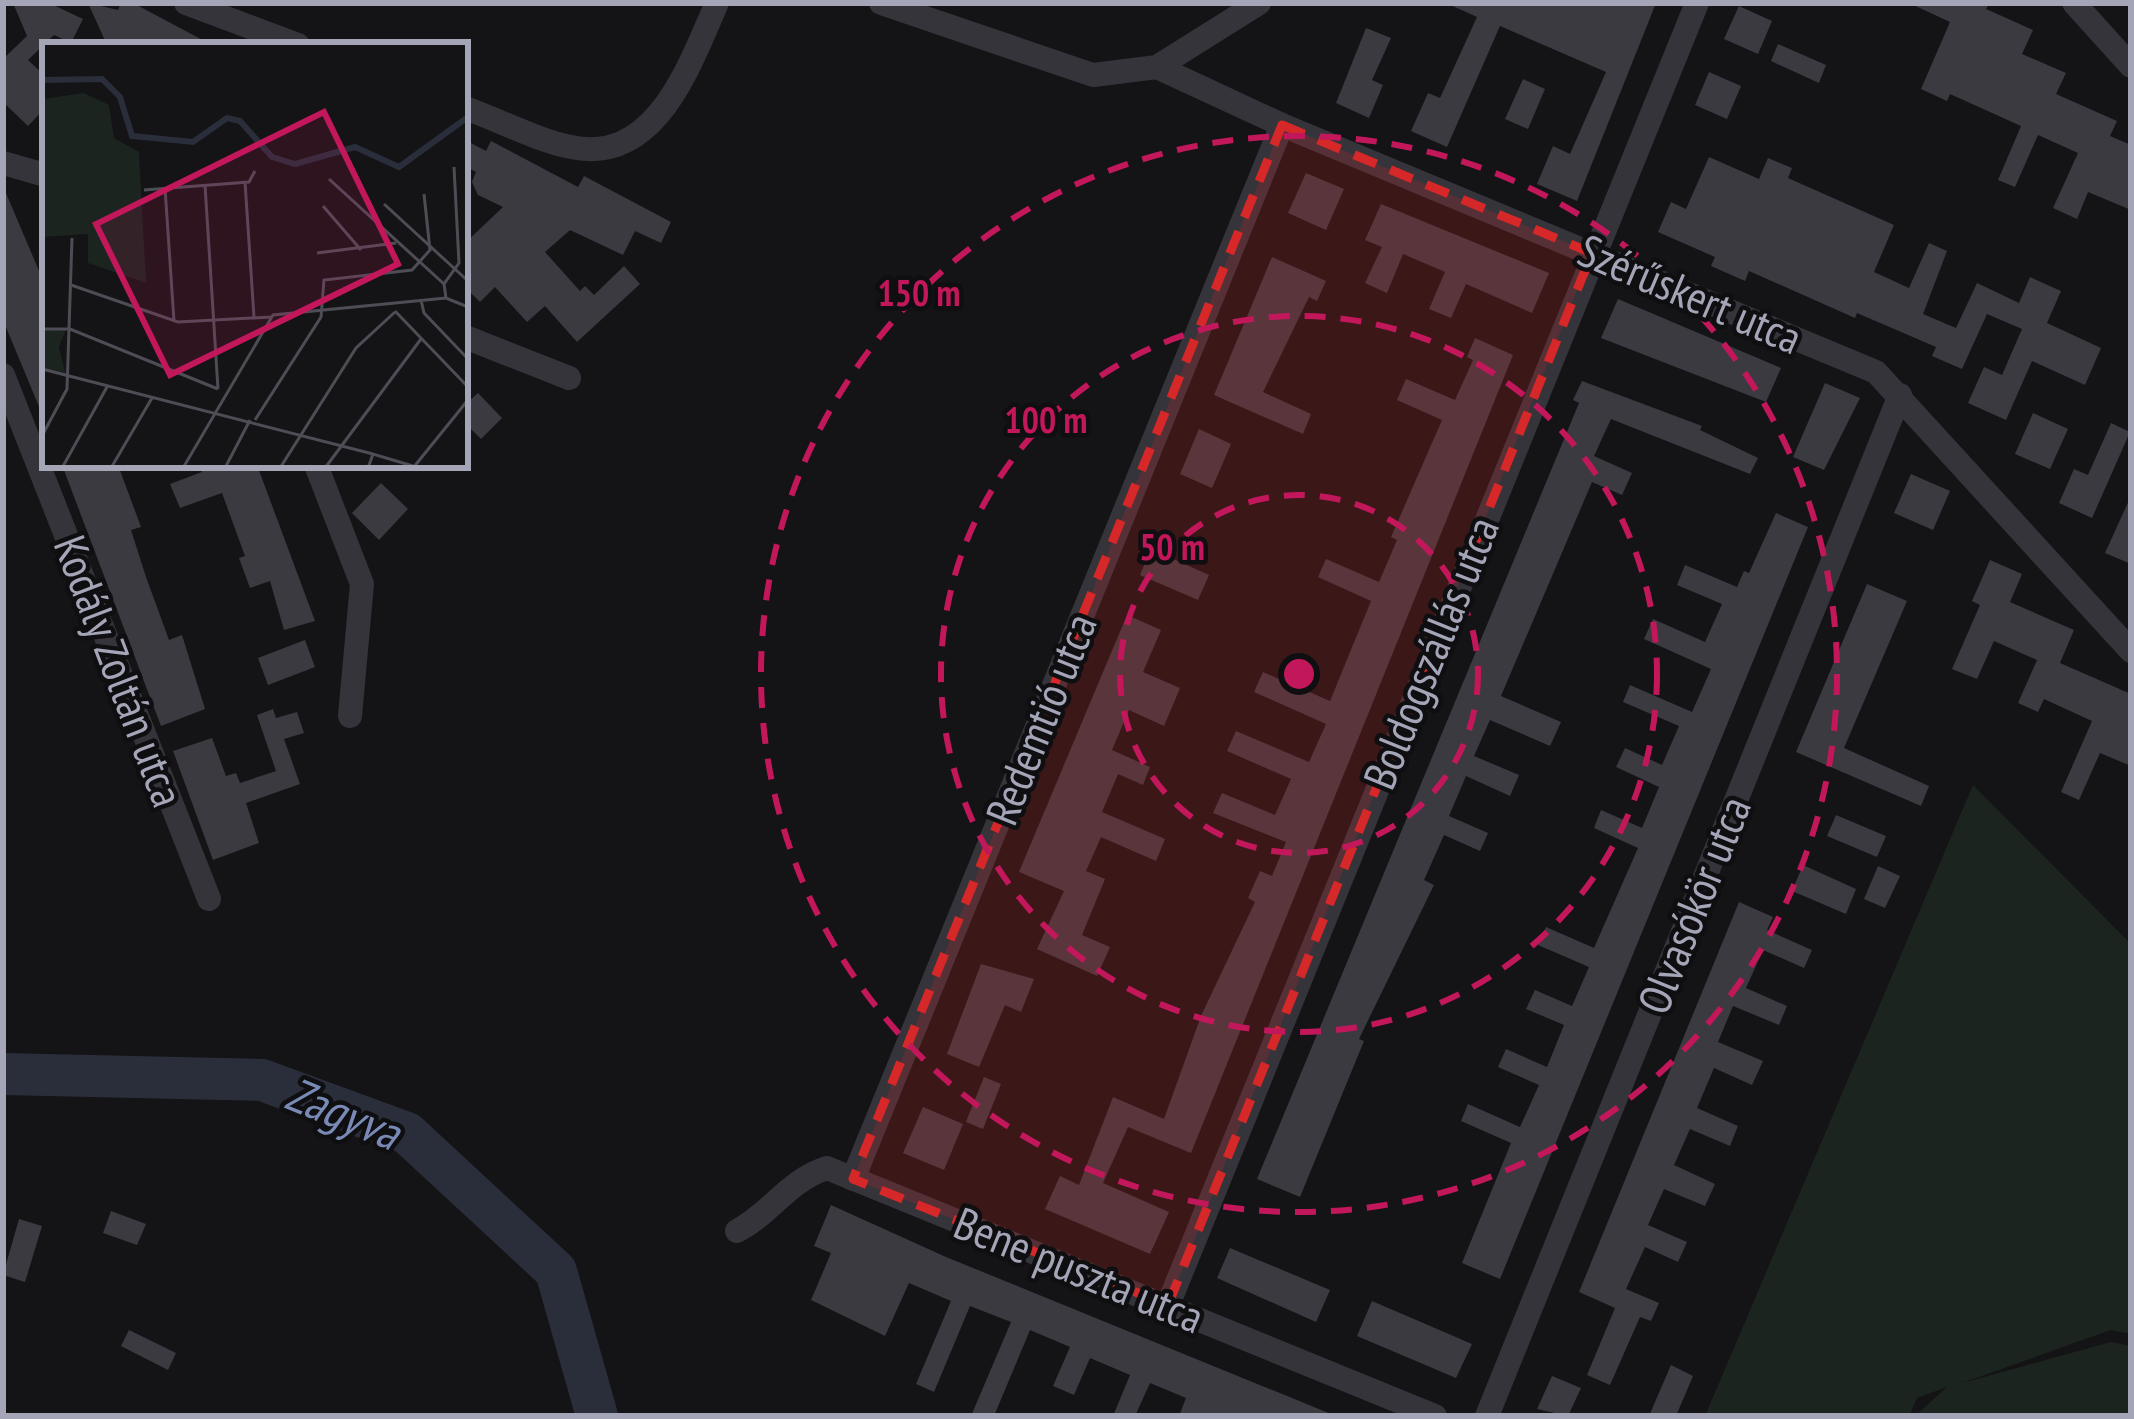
<svg xmlns="http://www.w3.org/2000/svg" width="2134" height="1419" font-family="'PT Sans Narrow',sans-serif">
	<style>
		.green { fill: #1b241e }
		.lines { fill: none; stroke-linecap: round; stroke-linejoin: round }
		.river { stroke: #292e3a; stroke-width: 42 }
		.building { fill: #3b3a41 }
		.minor { stroke: #35343b; stroke-width: 24 }
		.marked { fill: #d62828; fill-opacity: 0.2; stroke: #d62828; stroke-width: 9; stroke-dasharray: 24 15; stroke-linejoin: round }
		.ring { fill: none; stroke: #c2185b; stroke-width: 6; stroke-dasharray: 21 15 }
		.labels { text-anchor: middle; stroke-width: 9; stroke-linejoin: round; paint-order: stroke }
		.street-label { font-size: 45px; fill: #a4a5b7; stroke: #0f0e10 }
		.water-label { font-size: 48px; font-style: italic; fill: #788ab5; stroke: #0f0e10 }
		.inset-river { fill: none; stroke: #292e3a; stroke-width: 6 }
		.inset-road { fill: none; stroke: #4e4d56; stroke-width: 3 }
		.view { fill: #c2185b; fill-opacity: 0.15; stroke: #c2185b; stroke-width: 6 }
		.inset-edge { fill: none; stroke: #a4a5b7; stroke-width: 6 }
		.centre { fill: #c2185b; stroke: #0f0e10; stroke-width: 6 }
		.ring-label { font-size: 36px; text-anchor: middle; font-weight: bold; fill: #c2185b; stroke: #0f0e10; stroke-width: 9; stroke-linejoin: round; paint-order: stroke }
	</style>
	<rect width="100%" height="100%" fill="#141315"/>
	<path class="green" d="M1973,785L2131,944V1334L2111,1330L1962,1383L2111,1342L2131,1346V1416H1915L1947,1387L1917,1398L1909,1416H1705Z"/>
	<g class="lines">
		<path class="river" d="M3,1074L262,1080L407,1133L556,1271L597,1416"/>
	</g>
	<g class="building">
		<path d="M13,3H49L83,19L71,43L54,35L28,60L45,76V108L28,126L3,102V59L27,36Z"/>
		<path d="M88,3L118,10L121,3H133L212,45H107Z"/>
		<path d="M1446,3H1656L1577,201L1537,184L1553,146L1570,154L1606,72L1500,26L1447,147L1411,131L1428,93L1440,98L1477,17Z"/>
		<path d="M1909,3H1989L1986,9L2033,30L2022,54L2066,73L2056,94L2117,121L2110,136L2131,145V210L2088,192L2077,219L2053,208L2078,153L2038,135L2015,187L1998,180L2021,126L1950,94L1947,101L1921,89L1950,22Z"/>
		<path d="M1739,6L1772,21L1758,54L1724,39Z"/>
		<path d="M1366,28L1391,38L1372,80L1383,85L1369,118L1336,103Z"/>
		<path d="M1778,44L1826,65L1819,83L1771,61Z"/>
		<path d="M1709,72L1741,86L1727,119L1695,105Z"/>
		<path d="M1523,79L1545,89L1528,129L1505,119Z"/>
		<path d="M465,140L486,151L491,141L578,187L584,176L671,222L661,243L635,231L623,255L570,230L545,252L580,291L585,286L594,295L624,266L640,284L577,342L545,306L527,322L495,287L480,302L465,287V243L503,207L478,195L472,182L476,172L465,166Z"/>
		<path d="M1709,157L1759,179L1768,158L1792,168L1788,178L1894,225L1874,272L1909,288L1929,243L1947,251L1923,314L1956,328L1977,283L2019,303L2030,277L2061,291L2047,323L2101,348L2085,385L2032,361L2006,420L1968,403L1984,367L2002,375L2022,329L1987,314L1962,369L1932,356L1936,347L1857,313L1855,318L1749,271L1745,281L1711,266L1715,257L1658,232L1671,202L1686,209Z"/>
		<path d="M1306,173L1344,189L1326,230L1288,213Z"/>
		<path d="M3,186L45,285V421L3,320Z"/>
		<path d="M1381,204L1549,273L1532,313L1466,284L1451,318L1429,309L1445,272L1403,254L1387,293L1365,283L1382,247L1365,240Z"/>
		<path d="M1272,257L1326,281L1317,301L1309,297L1263,392L1311,414L1303,434L1214,395Z"/>
		<path d="M1618,299L1781,368L1766,402L1601,338Z"/>
		<path d="M1475,338L1513,355L1191,1153L1128,1127L1103,1183L1169,1212L1150,1254L1045,1209L1060,1176L1079,1185L1113,1097L1164,1119L1201,1016L1255,902L1248,898L1260,871L1272,876L1286,842L1213,813L1222,793L1275,815L1291,779L1227,751L1236,731L1309,762L1326,724L1254,692L1263,672L1330,701L1371,601L1318,577L1326,559L1379,582L1397,540L1391,537L1442,420L1397,400L1406,379L1455,400L1473,360L1467,357Z"/>
		<path d="M1582,381L1702,426L1700,430L1758,458L1750,474L1611,419L1594,456L1632,473L1622,495L1592,482L1501,696L1561,722L1550,746L1490,720L1474,756L1519,775L1510,796L1466,776L1449,816L1488,833L1480,851L1444,835L1424,880L1434,885L1359,1039L1364,1041L1300,1197L1257,1179L1579,403L1573,400Z"/>
		<path d="M1825,383L1860,398L1824,470L1793,457Z"/>
		<path d="M478,393L502,418L481,439L465,423V405Z"/>
		<path d="M2033,413L2068,429L2050,469L2015,454Z"/>
		<path d="M2111,423L2130,432L2092,518L2059,503L2074,469L2088,475Z"/>
		<path d="M1199,429L1231,444L1212,488L1180,474Z"/>
		<path d="M62,465H118L141,527L131,530L146,577L169,640L182,635L205,709L161,726Z"/>
		<path d="M199,465H257L315,621L284,630L270,581L250,588L239,558L245,556L222,493L180,508L170,484L202,472Z"/>
		<path d="M1911,474L1950,491L1933,530L1894,513Z"/>
		<path d="M381,483L408,509L379,540L352,513Z"/>
		<path d="M2131,496V564L2105,553Z"/>
		<path d="M1776,513L1808,527L1500,1279L1462,1263L1511,1143L1461,1121L1468,1104L1520,1127L1539,1085L1498,1067L1506,1049L1547,1067L1564,1025L1526,1009L1535,990L1572,1006L1589,967L1538,945L1546,927L1594,948L1638,848L1594,828L1601,810L1642,828L1659,787L1616,767L1625,748L1662,765L1679,726L1623,702L1630,685L1692,712L1711,669L1644,639L1653,619L1705,642L1722,604L1677,585L1685,565L1737,587L1744,571L1749,573Z"/>
		<path d="M1151,549L1209,575L1198,600L1140,575Z"/>
		<path d="M1990,560L2022,574L2010,602L2074,630L2060,663L2131,694V766L2100,753L2079,800L2061,792L2092,721L2044,699L2038,712L2018,703L2037,660L1994,641L1977,679L1952,669L1980,605L1972,601Z"/>
		<path d="M1867,584L1907,601L1844,748L1929,786L1921,806L1796,752Z"/>
		<path d="M1127,615L1161,630L1143,672L1180,688L1164,726L1129,710L1112,750L1150,767L1143,785L1118,774L1102,812L1165,839L1156,861L1101,837L1086,871L1105,879L1082,935L1110,947L1097,976L1037,949L1064,891L1019,872Z"/>
		<path d="M305,640L315,667L268,685L258,658Z"/>
		<path d="M273,709L276,718L297,712L304,733L284,739L300,784L246,803L259,843L213,860L173,751L212,738L226,776L236,773L240,783L276,771L257,715Z"/>
		<path d="M1836,815L1886,836L1877,857L1827,836Z"/>
		<path d="M1803,865L1856,889L1846,914L1792,891Z"/>
		<path d="M1878,866L1900,876L1885,908L1864,899Z"/>
		<path d="M1739,902L1773,917L1767,930L1812,950L1804,968L1763,950L1746,988L1787,1006L1779,1025L1733,1006L1718,1042L1763,1061L1752,1085L1714,1068L1697,1108L1738,1126L1730,1146L1690,1129L1674,1165L1715,1184L1705,1206L1664,1189L1648,1225L1687,1242L1678,1262L1645,1247L1626,1289L1659,1303L1651,1321L1640,1317L1610,1385L1587,1375L1615,1308L1579,1292Z"/>
		<path d="M981,964L1034,979L1021,1012L1005,1005L979,1067L947,1054Z"/>
		<path d="M984,1077L1001,1084L983,1129L966,1122Z"/>
		<path d="M923,1107L963,1124L944,1170L903,1153Z"/>
		<path d="M831,1205L946,1257L1336,1416H1179L1186,1398L1150,1383L1135,1416H1113L1130,1375L1090,1358L1074,1395L1053,1386L1070,1347L1030,1330L994,1416H971L1011,1322L970,1306L934,1392L916,1384L951,1301L909,1283L885,1336L811,1300L831,1253L814,1246Z"/>
		<path d="M111,1211L146,1224L137,1245L103,1233Z"/>
		<path d="M19,1219L42,1226L25,1282L3,1275Z"/>
		<path d="M1230,1248L1330,1290L1316,1322L1217,1278Z"/>
		<path d="M1372,1301L1472,1344L1456,1378L1357,1336Z"/>
		<path d="M129,1330L176,1353L168,1370L121,1346Z"/>
		<path d="M1671,1365L1693,1376L1676,1416H1649Z"/>
		<path d="M1552,1376L1581,1388L1568,1416L1537,1409Z"/>
	</g>
	<g class="lines">
		<g class="minor">
			<path d="M186,3L298,45"/>
			<path d="M881,3L1093,75L1157,67L1259,3"/>
			<path d="M2074,3L2131,66"/>
			<path d="M1157,67L1282,125L1876,372L2131,651"/>
			<path d="M465,108C499,120 536,140 571,147C656,165 689,66 717,3"/>
			<path d="M3,163L45,175"/>
			<path d="M465,337L569,378"/>
			<path d="M3,375L209,899"/>
			<path d="M316,465L362,584L350,716"/>
			<path d="M853,1179L1282,125"/>
			<path d="M737,1231C771,1213 789,1180 827,1168L1435,1416"/>
			<path d="M1168,1305L1697,3"/>
			<path d="M1487,1416L1900,395"/>
		</g>
	</g>
	<path class="marked" d="M1282,125L1592,253L1168,1305L853,1179Z"/>
	<g class="ring">
		<circle cx="1299" cy="674" r="179"/>
		<circle cx="1299" cy="674" r="358"/>
		<circle cx="1299" cy="674" r="538"/>
	</g>
	<g class="labels">
		<g class="street-label">
			<text transform="translate(1690 294) rotate(23)" y="16">Szérűskert utca</text>
			<text transform="translate(1431 653) rotate(-68)" y="16">Boldogszállás utca</text>
			<text transform="translate(119 671) rotate(69)" y="16">Kodály Zoltán utca</text>
			<text transform="translate(1041 719) rotate(-68)" y="16">Redemtió utca</text>
			<text transform="translate(1694 905) rotate(-68)" y="16">Olvasókör utca</text>
			<text transform="translate(1079 1270) rotate(22)" y="16">Bene puszta utca</text>
		</g>
		<g class="water-label">
			<text transform="translate(343 1113) rotate(22)" y="17">Zagyva</text>
		</g>
	</g>
	<g transform="translate(42 42)">
		<rect width="426" height="426" fill="#141315"/>
		<path d="M42,51L67,63L72,96L97,110L104,241L46,221V192L0,195V57ZM24,287L17,305L24,333L0,326V288Z" fill="#1b241e"/>
		<path class="inset-river" d="M0,38L60,37L78,55L90,94L151,100L185,76L198,79L230,115L253,122L313,105L357,125L426,75"/>
		<path class="inset-road" d="M287,137L402,242M203,140L212,275M163,143L176,347M123,146L132,279M102,148L207,140L213,129M342,162L426,239M281,164L319,208M275,211L354,201M29,243L136,280L229,275M404,256L402,242L417,221L412,125M379,258L382,271L426,317M353,269L426,345M0,287H28L176,347M0,327L331,412M213,378L279,275L282,238L370,228L388,208L382,152M0,394L25,347L30,196M20,426L65,345M69,426L110,356M141,426L231,273L404,256L426,265M183,426L208,378M238,426L314,306L353,270M283,426L379,297M326,426L331,412L371,424M371,426L426,358"/>
		<path class="view" d="M282,70L356,222L128,333L54,182Z"/>
		<rect width="426" height="426" class="inset-edge"/>
	</g>
	<circle cx="1299" cy="674" r="18" class="centre"/>
	<g class="ring-label">
		<text x="919" y="306">150 m</text>
		<text x="1046" y="433">100 m</text>
		<text x="1172" y="560">50 m</text>
	</g>
	<rect width="2134" height="1419" fill="none" stroke="#a4a5b7" stroke-width="12"/>
</svg>
